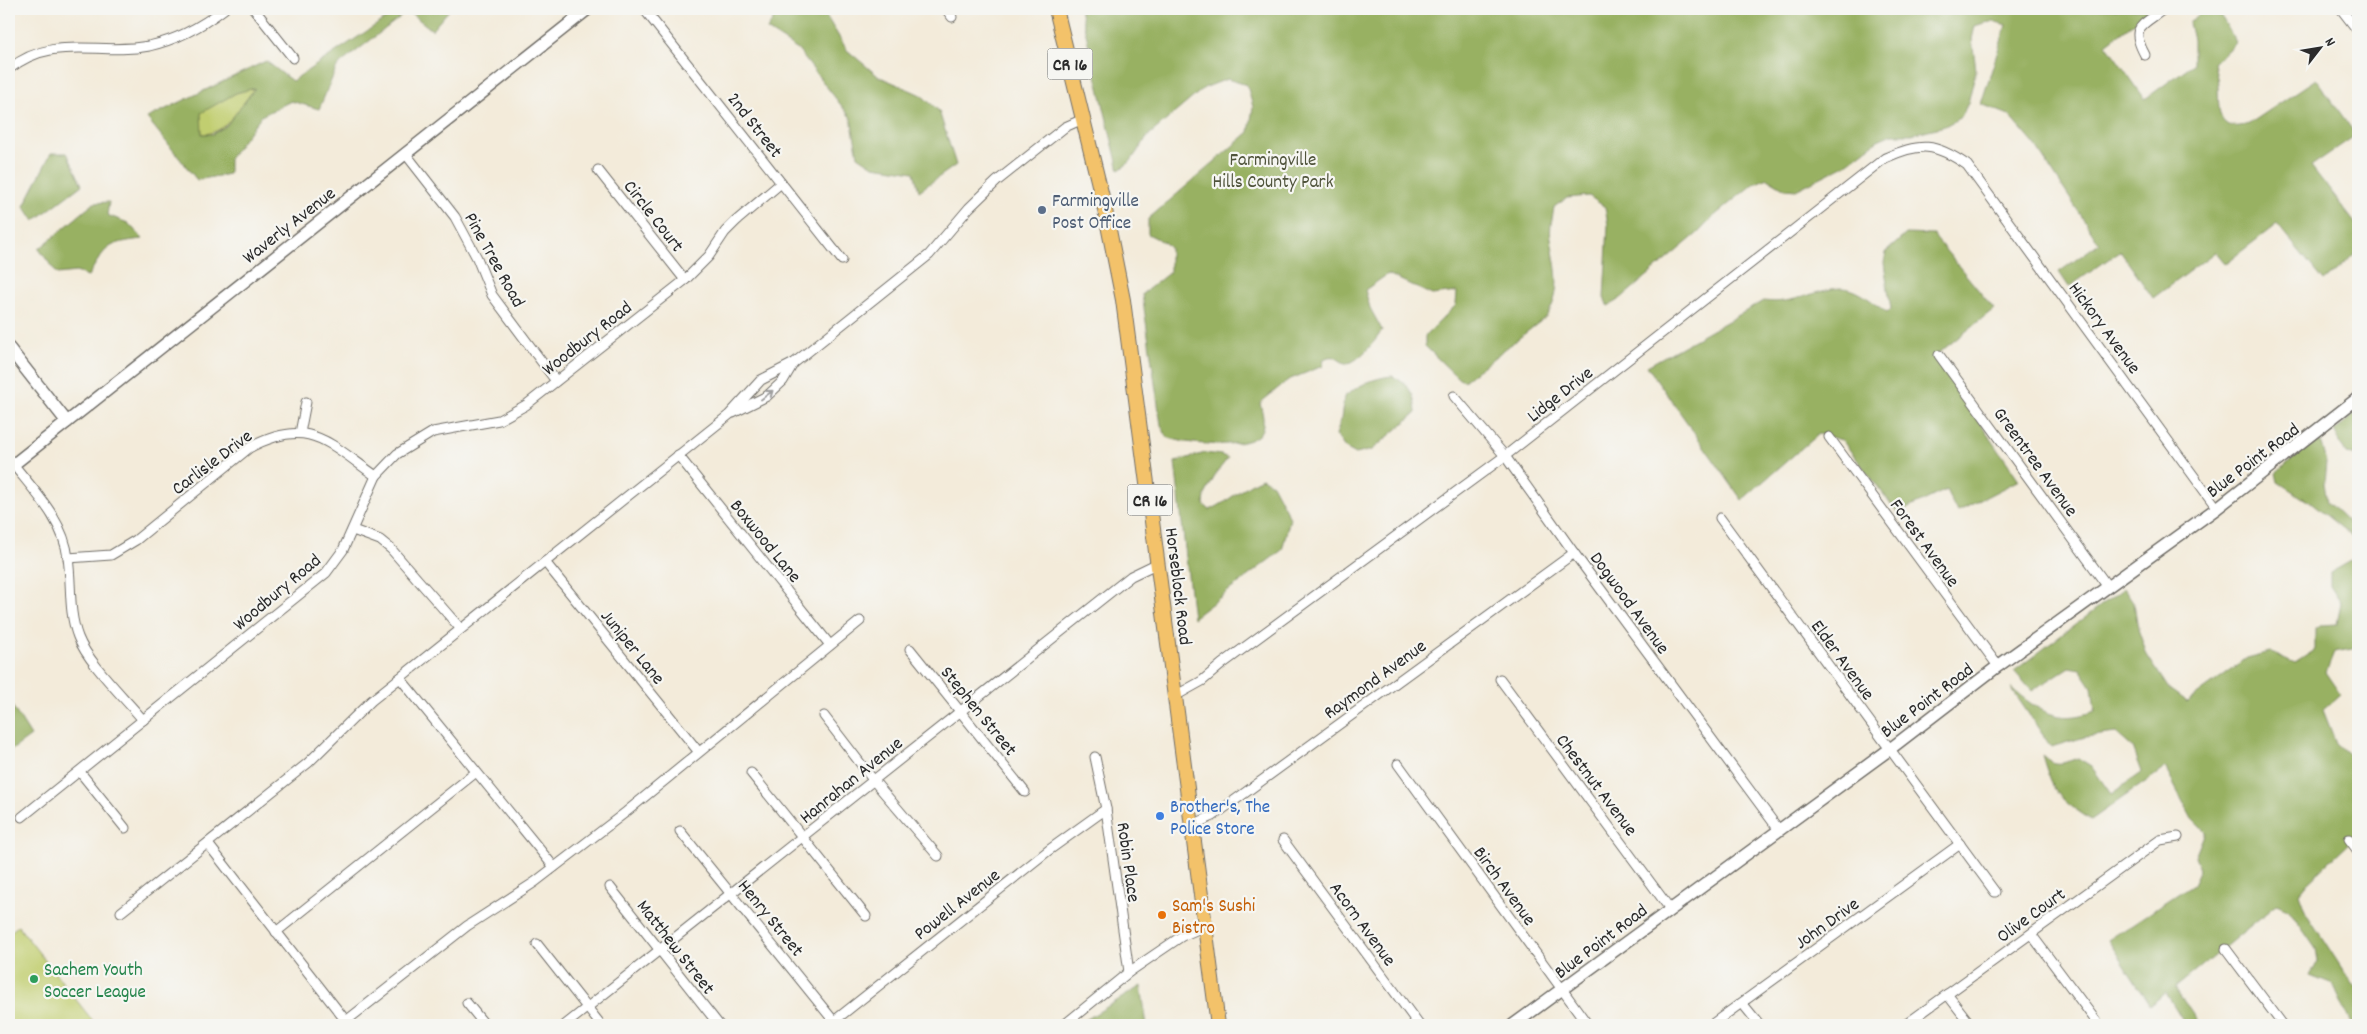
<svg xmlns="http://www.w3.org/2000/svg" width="2367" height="1034" font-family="Dekko,sans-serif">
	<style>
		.green { fill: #c1ce70; stroke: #767c4e }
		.forest { fill: #98b162; stroke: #626e46; fill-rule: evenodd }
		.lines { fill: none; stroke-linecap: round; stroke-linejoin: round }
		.minor-casing { stroke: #716e68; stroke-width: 11 }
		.tertiary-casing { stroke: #716e68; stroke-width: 14 }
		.primary-casing { stroke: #716e68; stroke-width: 16 }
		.minor { stroke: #fff; stroke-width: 9 }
		.tertiary { stroke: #fff; stroke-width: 11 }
		.primary { stroke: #f3c26a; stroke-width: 14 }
		.oneway { stroke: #a0a0a0 }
		.service-dot { fill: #5c6f8a; stroke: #f6f6f2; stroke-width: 2 }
		.shop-dot { fill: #3f7fe0; stroke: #f6f6f2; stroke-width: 2 }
		.food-dot { fill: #e8710a; stroke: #f6f6f2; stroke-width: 2 }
		.leisure-dot { fill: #2e9e5b; stroke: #f6f6f2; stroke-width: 2 }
		.labels { text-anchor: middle; stroke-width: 4.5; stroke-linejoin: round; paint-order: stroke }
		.shield { fill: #f6f6f2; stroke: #686867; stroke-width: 1 }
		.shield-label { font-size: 18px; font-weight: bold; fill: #2b2b2b }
		.street-label { font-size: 19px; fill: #2b2b2b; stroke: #f6f6f2 }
		.park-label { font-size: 19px; fill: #50543c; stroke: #f6f6f2 }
		.service-label { font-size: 19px; fill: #4e5e75; stroke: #f6f6f2; text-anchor: start }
		.shop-label { font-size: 19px; fill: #366cbe; stroke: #f6f6f2; text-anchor: start }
		.food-label { font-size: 19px; fill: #c56008; stroke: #f6f6f2; text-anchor: start }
		.leisure-label { font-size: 19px; fill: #27864d; stroke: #f6f6f2; text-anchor: start }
	</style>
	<rect width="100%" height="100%" fill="#f6f6f2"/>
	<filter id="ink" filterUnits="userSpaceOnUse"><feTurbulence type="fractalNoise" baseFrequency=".02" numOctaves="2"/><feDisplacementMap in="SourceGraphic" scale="10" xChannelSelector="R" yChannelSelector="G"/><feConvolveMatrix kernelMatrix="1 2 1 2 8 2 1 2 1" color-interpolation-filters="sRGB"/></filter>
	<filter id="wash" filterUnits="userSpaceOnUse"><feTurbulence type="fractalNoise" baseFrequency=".0096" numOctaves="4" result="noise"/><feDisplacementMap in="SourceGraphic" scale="20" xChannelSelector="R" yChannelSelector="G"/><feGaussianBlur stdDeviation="1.12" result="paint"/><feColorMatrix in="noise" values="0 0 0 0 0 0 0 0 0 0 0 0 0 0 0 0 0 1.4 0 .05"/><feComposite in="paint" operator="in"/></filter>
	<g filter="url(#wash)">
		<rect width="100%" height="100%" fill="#f3ebda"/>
		<g class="green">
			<path d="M255,88C240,106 228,134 202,134L200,113L236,93Z"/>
			<path d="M18,926L96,1025H9V933Z"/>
		</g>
		<g class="forest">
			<path d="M400,9H450L432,30L408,11L341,63L336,69L319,109L291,101L261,116L229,159V174L197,180L147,118L266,61L292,81ZM255,88L226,126L213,134H202L201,113L236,93Z"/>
			<path d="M779,9H822L847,50L878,76L921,95L939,111L956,165L919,191L914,172L873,166L858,156L851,118L798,50L767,30Z"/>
			<path d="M1080,9H2152L2106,44L2145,99L2193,64V40L2189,23L2205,9H2217L2236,42L2214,63C2215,70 2218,79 2218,86C2219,110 2216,134 2249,124L2316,79L2356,135L2311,166L2358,227V252L2324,281L2277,224L2225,264L2215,252L2153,298L2120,251L2069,287L2059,272L2099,243L2035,145L2009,115L1981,104L2006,25C1994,20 1986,22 1975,26L1972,39L1976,70L1968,103L1961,117L1945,126L1912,134H1892L1878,140L1845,165L1796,190L1785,189L1767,178L1752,185L1713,217L1699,232L1620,299L1608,306L1604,298L1608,225L1605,207L1589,196L1567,198L1554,207C1553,216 1549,228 1551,238C1555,268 1564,289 1546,317L1464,381L1459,379L1425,346V336L1456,305L1457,292L1432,295L1388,274L1365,290L1370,308L1382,330C1378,338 1356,366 1345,363C1337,360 1334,353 1324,359L1323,366L1288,380L1260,403C1262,412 1266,423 1260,433C1249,450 1184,445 1167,437L1161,425L1142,294L1170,272V248L1164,242L1148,234V219L1249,132L1253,107L1247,85L1227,79L1204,88L1149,135L1130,162L1119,170Z"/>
			<path d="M51,153H67L82,185L34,221L24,206Z"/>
			<path d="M109,202L107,215L128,223L143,239C106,243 107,246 88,276L76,272L57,274L39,249L94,203Z"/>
			<path d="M1906,234L1933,235L1994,309L1935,356L2019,480L1957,512L1946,490L1898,513L1842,440L1818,434L1742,500L1647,366L1764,301C1794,305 1813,290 1840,288C1857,287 1874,303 1887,313L1891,309L1884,263L1886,252Z"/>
			<path d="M1392,376C1409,384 1415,394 1416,413L1372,450L1356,454L1345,448L1336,435L1341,419L1344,397C1359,385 1373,378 1392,376Z"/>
			<path d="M2358,411V456L2346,454L2334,431Z"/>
			<path d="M2319,436L2326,462L2324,483L2327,502L2353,527H2358V541L2312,504L2278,482L2276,473Z"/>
			<path d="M1205,453L1221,455L1228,458L1217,472L1205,495L1204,505L1210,510C1230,501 1243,486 1262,478L1272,484L1290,518L1282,550L1193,618L1175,462Z"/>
			<path d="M2358,557V648L2334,652L2326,672L2341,694L2323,710L2336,743L2358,763V834L2307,883L2299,893L2306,913L2352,984L2358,989V1025H2352L2333,985L2310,976L2318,961L2316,949L2289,910L2277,904L2175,988L2200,1025H2186L2166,993L2150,1005L2108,940L2193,884L2200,869L2195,857L2205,832L2192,819L2165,768L2091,820C2056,796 2054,795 2042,755C2056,767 2061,764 2078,758L2091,766L2111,794L2142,772L2133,748L2116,733L2085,737L2051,747L2011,688C2039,711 2058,725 2095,711L2092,687L2080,669L2069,667L2032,691L2014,671L2124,588L2134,603L2138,629L2147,655L2169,689L2187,702L2247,658L2270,652L2295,663L2315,650V629L2321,625L2337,624L2341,603L2330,586V573Z"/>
			<path d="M9,701L31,736L9,752Z"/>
			<path d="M1141,986L1147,1025H1080L1079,1024Z"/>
		</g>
	</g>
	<g filter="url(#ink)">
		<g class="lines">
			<g class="minor-casing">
				<g id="minor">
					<path d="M254,9L293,58"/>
					<path d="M644,9L842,260"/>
					<path d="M946,9L952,17"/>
					<path d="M2341,9L2358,31"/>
					<path d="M2145,55C2129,26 2142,26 2164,9"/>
					<path d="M9,69C55,33 98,56 149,46C176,40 202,26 224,9"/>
					<path d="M405,153L455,217L477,258L492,295L556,381"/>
					<path d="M598,170L685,280"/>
					<path d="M1939,355L2108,587"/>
					<path d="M1454,396L1505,456L1574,553L1779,830"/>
					<path d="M733,413L767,396L783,381L793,364"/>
					<path d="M300,433L306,402"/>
					<path d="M1829,437L1998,666"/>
					<path d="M678,455L830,645"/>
					<path d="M13,464C35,492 64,521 68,558C72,585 68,611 78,637C88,663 124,697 143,720"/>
					<path d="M1720,518L1995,892"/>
					<path d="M353,530L380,540L391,549L460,628"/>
					<path d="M68,558L111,555L136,540L249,448C309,416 327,442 376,476"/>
					<path d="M545,562L698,751"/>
					<path d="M910,649L1025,792"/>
					<path d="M400,678L554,867"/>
					<path d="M1500,679L1670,909"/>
					<path d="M1175,696L1202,681L1222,664L1505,456L1885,158C1921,142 1935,143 1967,165L2217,508"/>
					<path d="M824,716L874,781L938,856"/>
					<path d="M1095,757L1106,809L1129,972"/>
					<path d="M1398,764L1588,1025"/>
					<path d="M80,772L125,828"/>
					<path d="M751,773L866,916"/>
					<path d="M22,817L326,573L343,550L376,476L397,454L433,432L499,420L526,405L685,280L709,256L725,232L736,221L781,183"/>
					<path d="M1192,825L1213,816L1242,795L1574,553"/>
					<path d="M680,831L837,1025"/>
					<path d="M2349,839L2358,851"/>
					<path d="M1283,840L1419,1025"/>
					<path d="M208,844L346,1021L467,926L535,882L626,812L860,621"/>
					<path d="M610,887L719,1025"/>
					<path d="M121,912L308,763L371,701L729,415L761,380L794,363L929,255L969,208L997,181L1065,127L1083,119"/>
					<path d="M276,932L475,773"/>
					<path d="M2031,934L2099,1025"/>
					<path d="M537,944L601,1025"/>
					<path d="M2226,949L2283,1025"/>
					<path d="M1947,994L1971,1025"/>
					<path d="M467,1003L485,1025"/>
					<path d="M1742,1003L1760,1025"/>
					<path d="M565,1025L1131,576L1158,563"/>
					<path d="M829,1025L1049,850L1106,809"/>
					<path d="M1064,1025L1129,972L1182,936L1205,926"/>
					<path d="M1711,1025L1960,844"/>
					<path d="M1905,1025L2160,840L2178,837"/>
				</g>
			</g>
			<g class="tertiary-casing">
				<g id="tertiary">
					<path d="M9,348L67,422"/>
					<path d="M9,468L588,9"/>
					<path d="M1513,1025L1890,749L1998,666L2217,508L2358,398"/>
				</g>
			</g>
			<g class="primary-casing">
				<path id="primary" d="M1056,9L1104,205L1123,300L1218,1025"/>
			</g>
			<use href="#minor" class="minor"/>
			<use href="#tertiary" class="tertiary"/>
			<use href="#primary" class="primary"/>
		</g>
		<defs><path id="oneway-shaft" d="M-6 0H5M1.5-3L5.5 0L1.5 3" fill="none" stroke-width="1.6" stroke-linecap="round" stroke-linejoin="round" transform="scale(1.25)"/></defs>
		<use class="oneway" href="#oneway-shaft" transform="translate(767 395) rotate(-37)"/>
	</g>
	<circle class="service-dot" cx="1042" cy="210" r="5"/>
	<circle class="shop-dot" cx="1160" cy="816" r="5"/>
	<circle class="food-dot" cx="1162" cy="915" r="5"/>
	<circle class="leisure-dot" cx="34" cy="979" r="5"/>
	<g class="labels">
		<g class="shield">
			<rect x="1047.5" y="48.5" width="45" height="31" rx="4"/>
			<rect x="1127.5" y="484.5" width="45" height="31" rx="4"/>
		</g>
		<g class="shield-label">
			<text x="1070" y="70">CR 16</text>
			<text x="1150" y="506">CR 16</text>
		</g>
		<g class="street-label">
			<text transform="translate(756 124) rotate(52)" y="7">2nd Street</text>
			<text transform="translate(655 215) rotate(52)" y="7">Circle Court</text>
			<text transform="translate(288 224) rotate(-38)" y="7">Waverly Avenue</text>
			<text transform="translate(496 259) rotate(61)" y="7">Pine Tree Road</text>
			<text transform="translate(2106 327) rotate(54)" y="7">Hickory Avenue</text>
			<text transform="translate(586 337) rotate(-38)" y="7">Woodbury Road</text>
			<text transform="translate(1559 393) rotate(-38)" y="7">Lidge Drive</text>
			<text transform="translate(2252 459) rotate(-37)" y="7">Blue Point Road</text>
			<text transform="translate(211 461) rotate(-37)" y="7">Carlisle Drive</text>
			<text transform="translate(2037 461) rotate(54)" y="7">Greentree Avenue</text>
			<text transform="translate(767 540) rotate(51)" y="7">Boxwood Lane</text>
			<text transform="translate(1926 542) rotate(54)" y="7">Forest Avenue</text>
			<text transform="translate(1180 586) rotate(83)" y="7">Horseblock Road</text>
			<text transform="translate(276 591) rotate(-40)" y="7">Woodbury Road</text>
			<text transform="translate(1631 602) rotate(54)" y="7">Dogwood Avenue</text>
			<text transform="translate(634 646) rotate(51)" y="7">Juniper Lane</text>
			<text transform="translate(1844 659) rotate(54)" y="7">Elder Avenue</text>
			<text transform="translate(1374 678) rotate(-36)" y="7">Raymond Avenue</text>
			<text transform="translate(1926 699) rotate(-37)" y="7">Blue Point Road</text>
			<text transform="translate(980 710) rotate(51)" y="7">Stephen Street</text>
			<text transform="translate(850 779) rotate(-39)" y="7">Hanrahan Avenue</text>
			<text transform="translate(1598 784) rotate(53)" y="7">Chestnut Avenue</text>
			<text transform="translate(1130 862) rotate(82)" y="7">Robin Place</text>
			<text transform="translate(1506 885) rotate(54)" y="7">Birch Avenue</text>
			<text transform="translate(956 903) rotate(-38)" y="7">Powell Avenue</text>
			<text transform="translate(2030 914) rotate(-36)" y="7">Olive Court</text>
			<text transform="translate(772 917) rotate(51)" y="7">Henry Street</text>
			<text transform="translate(1826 922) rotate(-36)" y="7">John Drive</text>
			<text transform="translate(1364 923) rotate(54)" y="7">Acorn Avenue</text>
			<text transform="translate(1600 940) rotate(-37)" y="7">Blue Point Road</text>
			<text transform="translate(677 946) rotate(52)" y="7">Matthew Street</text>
		</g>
		<g class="park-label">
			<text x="1273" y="165">Farmingville<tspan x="1273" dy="22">Hills County Park</tspan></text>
		</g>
		<g class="service-label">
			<text x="1052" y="206">Farmingville<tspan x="1052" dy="22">Post Office</tspan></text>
		</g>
		<g class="shop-label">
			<text x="1170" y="812">Brother's, The<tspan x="1170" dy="22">Police Store</tspan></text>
		</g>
		<g class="food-label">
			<text x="1172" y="911">Sam's Sushi<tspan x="1172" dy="22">Bistro</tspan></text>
		</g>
		<g class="leisure-label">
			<text x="44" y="975">Sachem Youth<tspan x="44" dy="22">Soccer League</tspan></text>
		</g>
	</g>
	<rect width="2367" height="1034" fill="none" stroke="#f6f6f2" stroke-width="30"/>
	<g transform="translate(2320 48) rotate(59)" stroke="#f6f6f2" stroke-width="4" paint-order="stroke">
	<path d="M0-4L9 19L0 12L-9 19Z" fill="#2b2b2b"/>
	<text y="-8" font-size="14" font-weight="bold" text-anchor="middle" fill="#2b2b2b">N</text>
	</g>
</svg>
